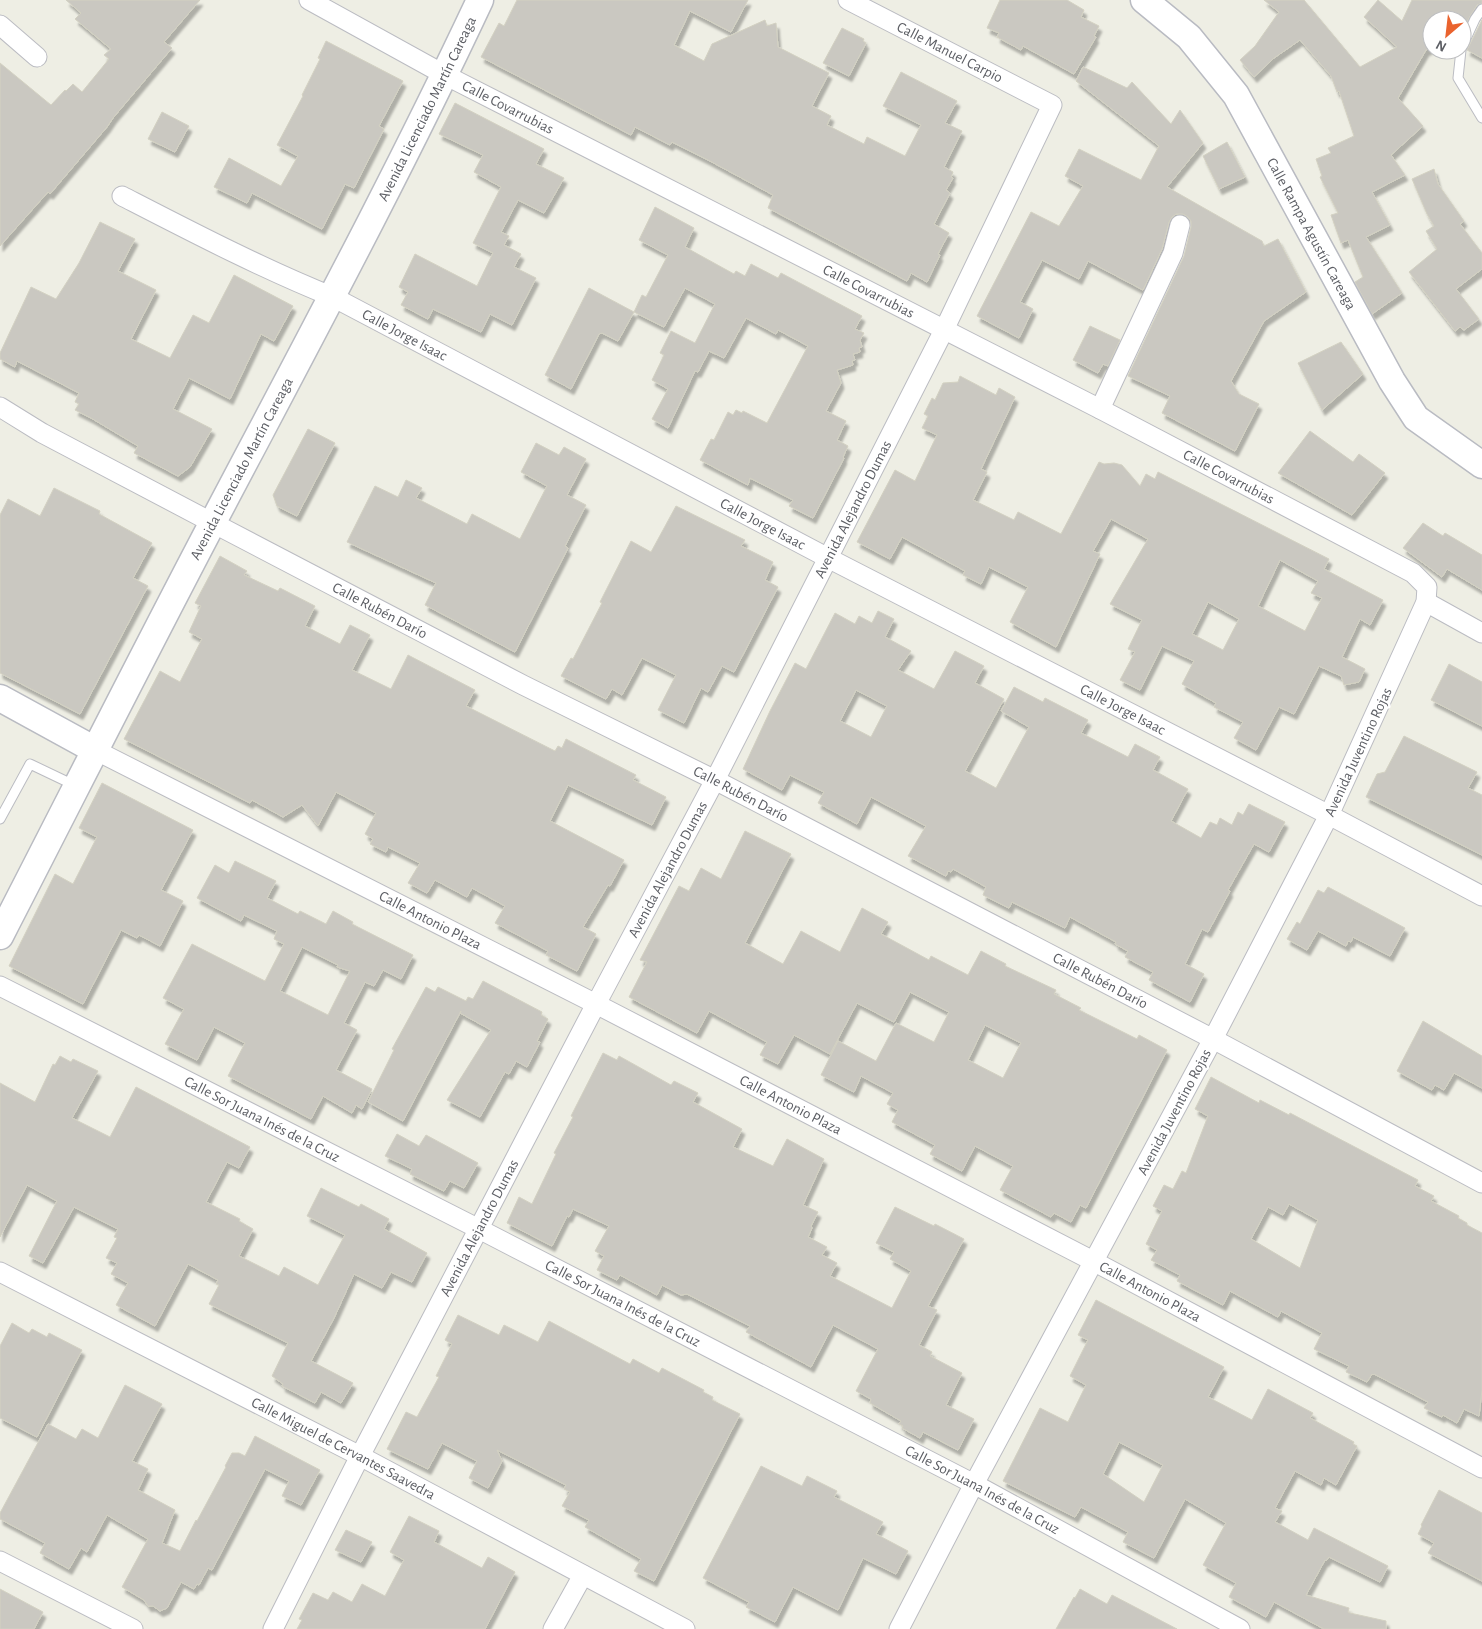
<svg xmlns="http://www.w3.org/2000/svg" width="1482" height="1629" font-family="'Alegreya Sans',sans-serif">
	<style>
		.building { fill: #cac8c1; stroke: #d3d1c2; fill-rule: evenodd; filter: url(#shadow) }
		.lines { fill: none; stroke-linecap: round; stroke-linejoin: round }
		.lane-casing { stroke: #bbbcc2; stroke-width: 11 }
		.street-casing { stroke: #bbbcc2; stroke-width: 21 }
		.secondary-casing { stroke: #b9bbc2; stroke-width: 29 }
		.lane { stroke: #fff; stroke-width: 9 }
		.street { stroke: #fff; stroke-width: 19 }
		.secondary { stroke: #fff; stroke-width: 26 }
		.labels { text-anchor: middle; stroke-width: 5; stroke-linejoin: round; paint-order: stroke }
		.street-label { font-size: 15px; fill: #5c5e64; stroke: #fff }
	</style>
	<defs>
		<filter id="shadow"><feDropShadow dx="3" dy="5.5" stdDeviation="1" flood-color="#0004"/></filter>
	</defs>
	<rect width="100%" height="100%" fill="#eeeee4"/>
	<g class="building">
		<path d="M66,0H200L164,42L172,48L113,118L107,127L50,194L48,192L0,246V63L51,105L65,90L66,91L73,84L82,92L109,59L104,55L111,49L75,19L81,13Z"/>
		<path d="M517,0H748L731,32L690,11L674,45L704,61L712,44L765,20L767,26L776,23L778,47L829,73L812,106L831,116L827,125L864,144L867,137L905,156L921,125L883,106L901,72L957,101L945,123L962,131L944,167L953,172L951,177L953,178L946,190L950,193L934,224L949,233L938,254L940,255L927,282L911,273L907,281L768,208L773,195L708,160L672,142L670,145L635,127L631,135L481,57L499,23L504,26Z"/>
		<path d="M1000,0H1067L1084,10L1081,17L1099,26L1094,36L1096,37L1074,74L1023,46L1021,50L997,37L999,33L987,28Z"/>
		<path d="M1264,0H1304L1360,67L1397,47L1364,17L1378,0L1402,21L1412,0H1482V3L1477,5L1470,16L1462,32V20H1432V44L1429,49L1426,50L1398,98L1423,126L1391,155L1405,175L1372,192L1390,225L1366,237L1402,293L1372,314L1355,282L1363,277L1348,240L1341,243L1331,215L1338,213L1320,177L1322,176L1316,159L1331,153L1328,148L1354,136L1339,91L1337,92L1331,76L1300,40L1274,58L1254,77L1240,60L1255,46L1279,12Z"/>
		<path d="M1482,20V58L1467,50Z"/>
		<path d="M842,28L864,39L863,41L866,43L849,76L823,63Z"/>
		<path d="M326,41L403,81L379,126L384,129L354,188L345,184L322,229L252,193L247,203L214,187L229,158L281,186L298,156L277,145L303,96L302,95L320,59L318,58Z"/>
		<path d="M1083,67L1127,88L1132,82L1171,124L1180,110L1203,143L1167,187L1262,241L1264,246L1278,239L1306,292L1264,321L1231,381L1239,394L1259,404L1235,451L1162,413L1170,396L1128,376L1184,256L1191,227V221L1188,217L1183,214H1176L1172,217L1169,222L1162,249L1143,290L1088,261L1079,279L1042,260L1020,302L1033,309L1019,338L977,316L1031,212L1059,226L1083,186L1065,176L1079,149L1141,180L1159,146L1076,81Z"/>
		<path d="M455,103L544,149L536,164L564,178L544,213L518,200L501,232L509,236L504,245L521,254L514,267L536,278L512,325L490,314L481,332L433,309L428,319L401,305L408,292L399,287L415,254L477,286L493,253L473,243L501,187L474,172L483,155L439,134Z"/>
		<path d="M162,112L189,126L175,152L148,139Z"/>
		<path d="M1227,142L1245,177L1219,189L1203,156Z"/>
		<path d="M1434,169L1438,184L1464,221L1460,224L1482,253V269L1456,289L1479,319L1464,330L1460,327L1455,331L1409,272L1437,249L1426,231L1434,226L1427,214L1412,179Z"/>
		<path d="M655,207L694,228L685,247L734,274L736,271L745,276L751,264L778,278L781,273L862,316L855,329L864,333L860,340L862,347L859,348L860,352L853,354L855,360L852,361L853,365L837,370L841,383L826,411L846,421L837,440L848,446L843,457L844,458L813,518L789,506L793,500L750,478L748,485L700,460L711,439L714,440L728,412L733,415L736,410L742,413L743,411L767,423L808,346L778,330L776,334L746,318L724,358L709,351L698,372L695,371L668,428L652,419L668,389L652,380L664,355L660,353L671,331L695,343L715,304L685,288L664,327L634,312L642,295L646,297L668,255L639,240Z"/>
		<path d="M100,222L135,239L118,271L156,290L131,339L170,358L193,315L209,323L234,275L293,306L274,341L261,334L230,399L189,378L173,409L212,429L190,467L178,476L134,453L138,446L91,418L75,410L79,404L75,402L79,393L17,361L15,367L0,359V353L31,287L56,299L79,263Z"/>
		<path d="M589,288L634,312L618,341L602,333L599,334L571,389L545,375Z"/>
		<path d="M1090,326L1120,340L1108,366L1103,364L1098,373L1073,360Z"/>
		<path d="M1341,342L1363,374L1322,410L1298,363Z"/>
		<path d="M960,376L996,395L999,388L1015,397L981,469L987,472L973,500L1014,520L1018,512L1061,534L1099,462L1104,464L1114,463L1122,465L1140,486L1146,474L1155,479L1158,472L1329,559L1324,569L1383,600L1370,625L1360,619L1342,657L1365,669L1359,682L1344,685L1341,676L1319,666L1294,714L1279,707L1256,750L1234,738L1243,722L1214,707L1216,703L1182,684L1194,661L1162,646L1140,690L1120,680L1135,652L1128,649L1142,620L1110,604L1148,539L1111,519L1093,551L1100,554L1056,647L1010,622L1028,587L989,567L981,584L963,575L965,571L902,537L890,559L857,542L895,470L915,481L937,435L922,428L928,416L924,414L932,398L935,400L943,383L958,382ZM1280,560L1318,581L1311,593L1322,598L1305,631L1258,606ZM1208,602L1239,619L1223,650L1192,634Z"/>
		<path d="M308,429L335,443L297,516L277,506L273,495Z"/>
		<path d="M1310,431L1353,462L1359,454L1385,473L1352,515L1278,473Z"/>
		<path d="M536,443L559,455L564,447L586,459L567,495L586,505L565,546L568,548L515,652L425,605L436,583L347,542L375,486L398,497L406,480L422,488L416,498L467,524L472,514L520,539L547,486L521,472Z"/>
		<path d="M54,488L100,511L99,514L152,543L133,578L148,586L80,714L0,673V515L8,499L40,516Z"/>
		<path d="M676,506L745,540L741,546L773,562L765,580L778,587L734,672L722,666L708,692L701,688L684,723L658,710L676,675L642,658L622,695L612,689L606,699L561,676L571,658L573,659L602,603L600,602L631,541L651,552Z"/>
		<path d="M1423,523L1443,536L1445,533L1482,555V590L1447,569L1442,577L1403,548Z"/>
		<path d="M220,556L247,571L244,575L278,591L280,588L315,606L305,626L340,644L350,625L370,635L352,670L391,689L408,655L475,690L466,706L555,751L558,746L562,748L566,739L636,775L633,780L666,797L652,825L568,785L550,821L624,860L610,886L608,885L583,927L596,934L577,971L546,955L548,951L495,923L505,906L472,888L467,897L435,880L427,893L408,883L420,863L388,847L386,852L370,844L373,839L365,834L376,813L336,792L318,826L302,805L283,817L252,800L250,803L124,739L160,671L180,682L202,639L189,632L201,606L195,603Z"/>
		<path d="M878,611L894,619L885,637L911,651L898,670L934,689L955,651L984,666L975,683L1004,699L965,771L996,788L1029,727L1001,711L1014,687L1043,702L1045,698L1088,720L1081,733L1128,757L1135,744L1160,757L1153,770L1188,789L1171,821L1201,838L1210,822L1217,825L1220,818L1232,825L1238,812L1243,815L1249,804L1285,822L1269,852L1254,844L1228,890L1230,891L1208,932L1202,929L1185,964L1204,974L1190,1002L1149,980L1153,972L1125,957L1128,951L1115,944L1116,942L1070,917L1065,928L1012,902L1009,908L983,895L986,887L953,869L951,872L948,871L946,876L908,856L926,826L871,797L857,824L818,803L824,792L790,775L782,790L743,769L770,711L795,663L806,669L835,613L855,624L859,616L872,623ZM856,690L887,706L871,737L840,721Z"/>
		<path d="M1449,664L1482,682V726L1431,700Z"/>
		<path d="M1404,736L1477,772L1468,788L1482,795V855L1366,797L1377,774L1385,772Z"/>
		<path d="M102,783L193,830L161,890L183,901L160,946L139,935L137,938L121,930L83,1004L9,966L55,874L73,884L97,837L79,828Z"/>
		<path d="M745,831L791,854L745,943L783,964L801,931L840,952L862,908L888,922L881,934L929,960L931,956L968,975L981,951L1006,964L1005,966L1056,990L1054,994L1081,1008L1079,1010L1137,1039L1139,1035L1167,1050L1086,1208L1080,1205L1071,1222L1054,1213L1051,1217L1000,1190L1013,1166L975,1146L962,1171L930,1154L935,1145L892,1122L898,1110L887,1104L893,1093L861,1076L854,1092L821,1075L838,1041L876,1061L896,1023L934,1042L949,1012L910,992L894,1022L857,1003L830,1054L794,1035L778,1064L760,1055L767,1042L709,1011L697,1033L629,997L647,962L640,960L679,886L689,891L701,868L721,879ZM985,1025L1021,1043L1003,1078L968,1060Z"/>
		<path d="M235,861L276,881L267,898L298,914L300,911L326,924L333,911L353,922L352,924L413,955L401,979L383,970L374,986L365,982L344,1023L357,1030L336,1070L372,1089L362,1109L356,1105L352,1113L323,1096L311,1119L228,1076L245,1043L214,1027L197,1060L165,1044L184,1009L163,998L192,944L265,981L284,944L274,939L277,931L244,915L241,921L197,898L215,865L229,873ZM302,947L338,965L337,967L350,971L328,1015L280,991Z"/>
		<path d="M1328,887L1405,928L1390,956L1353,937L1351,942L1348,941L1346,946L1318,931L1307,950L1287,939L1297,922L1300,924L1318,890L1324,893Z"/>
		<path d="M483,981L542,1012L541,1015L548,1019L537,1041L540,1042L527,1067L516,1061L509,1074L505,1072L480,1117L447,1100L491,1030L460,1013L461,1011L403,1121L368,1102L394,1050L392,1049L426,987L435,992L438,987L466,1001L468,997L473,999Z"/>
		<path d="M1423,1021L1482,1056V1088L1454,1073L1444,1090L1435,1085L1432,1090L1397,1071Z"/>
		<path d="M603,1053L617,1060L619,1056L671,1085L674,1081L698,1093L693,1102L742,1129L733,1147L773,1166L787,1139L824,1159L803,1205L818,1212L811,1226L812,1228L808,1237L827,1247L822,1255L837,1263L830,1276L892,1308L911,1271L890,1259L894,1252L876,1243L895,1207L934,1226L935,1224L964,1239L928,1306L937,1310L919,1345L932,1352L930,1356L962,1373L946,1405L974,1419L958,1450L923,1432L920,1438L902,1428L903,1426L899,1424L901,1421L870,1403L871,1399L856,1391L878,1349L833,1325L811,1367L746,1332L750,1326L687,1294L681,1295L662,1285L657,1295L620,1275L617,1280L597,1270L604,1256L595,1251L609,1226L573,1209L569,1217L567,1216L552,1246L507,1223L519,1197L532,1204L556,1154L554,1153L573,1117L571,1116Z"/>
		<path d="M60,1056L71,1062L73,1059L98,1071L72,1118L110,1137L136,1087L250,1147L239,1168L227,1162L206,1202L240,1219L239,1221L253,1229L239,1256L279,1276L284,1267L318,1285L345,1235L307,1216L321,1188L359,1207L361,1204L389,1219L384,1229L427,1253L412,1282L391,1272L382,1288L354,1274L334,1318L311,1361L353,1383L341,1403L321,1392L315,1403L282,1386L283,1384L272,1376L288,1343L209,1304L219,1285L216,1284L218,1280L188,1264L155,1326L116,1305L128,1283L111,1274L117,1263L106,1258L117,1238L114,1237L118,1229L74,1207L43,1263L29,1256L57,1201L27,1185L0,1237V1083L35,1102L53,1064L55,1065Z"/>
		<path d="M1211,1077L1259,1103L1260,1100L1289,1115L1290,1113L1418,1180L1415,1186L1434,1196L1431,1201L1459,1216L1458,1218L1467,1223V1225L1482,1233V1390L1479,1416L1464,1409L1457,1423L1443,1415L1442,1417L1424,1408L1428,1402L1374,1374L1373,1375L1372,1374L1367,1382L1346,1372L1349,1366L1314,1349L1322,1333L1281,1311L1278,1317L1230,1291L1223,1305L1177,1281L1180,1275L1151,1260L1157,1250L1146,1244L1162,1211L1153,1206L1164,1185L1173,1189L1182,1171L1186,1173L1208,1116L1195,1109ZM1289,1204L1318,1220L1300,1268L1251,1239L1268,1207L1283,1215Z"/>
		<path d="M397,1134L419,1146L426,1135L478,1163L464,1188L450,1181L444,1191L410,1174L412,1169L385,1156Z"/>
		<path d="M1096,1300L1224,1367L1208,1397L1252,1420L1268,1389L1313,1413L1310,1418L1354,1442L1353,1444L1357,1446L1336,1485L1324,1478L1321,1485L1295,1471L1275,1508L1282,1511L1275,1522L1308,1540L1314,1528L1388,1566L1380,1582L1329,1557L1326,1561L1325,1560L1306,1595L1349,1608L1348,1612L1350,1613L1386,1621V1629H1324L1274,1602L1266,1617L1229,1597L1236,1583L1203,1565L1226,1523L1185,1499L1154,1558L1123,1542L1128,1532L1081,1507L1075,1517L1003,1481L1040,1408L1068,1422L1086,1385L1070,1376L1088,1340L1078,1335ZM1119,1442L1163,1465L1144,1502L1103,1474Z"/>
		<path d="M458,1315L499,1335L504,1325L538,1342L549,1321L630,1364L633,1359L659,1373L662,1368L704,1390L703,1392L713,1397L712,1400L740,1414L654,1581L634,1571L641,1559L585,1527L589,1520L562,1506L570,1492L564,1489L566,1485L497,1450L502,1461L488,1488L469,1478L477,1461L442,1443L428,1469L387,1449L406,1412L417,1417L439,1377L436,1376L452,1344L445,1340Z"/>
		<path d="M12,1323L29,1333L32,1329L47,1337L49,1333L82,1350L37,1437L0,1418V1346Z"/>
		<path d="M125,1385L162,1404L132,1461L148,1469L138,1490L175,1510L162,1543L180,1551L196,1520L197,1521L226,1467L225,1466L232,1453H239L245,1456L255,1436L320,1470L301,1505L282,1496L289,1481L265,1469L212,1570L208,1568L199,1585L197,1584L194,1589L181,1582L167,1608L160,1611L153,1606H148L144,1600L122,1587L148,1539L107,1515L87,1552L81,1548L69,1569L40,1553L45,1543L0,1519V1513L48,1424L76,1439L82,1429L98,1438Z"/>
		<path d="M761,1466L802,1486L807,1476L837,1491L834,1497L883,1522L876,1534L908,1551L896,1574L863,1558L838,1610L793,1587L775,1622L746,1607L749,1602L703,1578Z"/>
		<path d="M1439,1490L1482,1513V1581L1428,1553L1434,1543L1418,1534L1422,1526L1421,1525Z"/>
		<path d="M409,1516L439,1531L434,1542L482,1568L488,1557L515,1572L485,1629H297L302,1620L299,1619L313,1593L328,1600L333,1592L352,1602L362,1584L385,1596L404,1560L390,1552Z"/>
		<path d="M346,1530L372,1542L361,1562L335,1550Z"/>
		<path d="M0,1589L43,1612L34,1629H0Z"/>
		<path d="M1080,1589L1107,1604L1112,1595L1177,1629H1056L1074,1597L1075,1598Z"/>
	</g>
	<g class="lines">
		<g class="lane-casing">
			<g id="lane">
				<path d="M1462,47L1475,19L1482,9"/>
				<path d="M1461,50L1458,78L1482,118"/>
				<path d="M0,819L30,764L74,785"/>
			</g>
		</g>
		<g class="street-casing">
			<g id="street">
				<path id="s1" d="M309,0L445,75L1100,409L1413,573L1427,587L1426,602L1329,815L1213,1039L974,1484L899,1629"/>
				<path d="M0,25L37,57"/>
				<path id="s2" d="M122,196C192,232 261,268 333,297L828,558L1329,815L1482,896"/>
				<path id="s3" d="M0,407L42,433L213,523L523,685L715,780L1213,1039L1482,1183"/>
				<path d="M1100,409L1173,253L1180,225"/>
				<path d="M1426,602L1482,633"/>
				<path id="s4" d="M95,750L596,1004L1093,1261L1482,1468"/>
				<path id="s5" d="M0,986L479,1229L974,1484L1240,1629"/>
				<path id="s6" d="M0,1272L360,1456L685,1629"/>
				<path d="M0,1561L133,1629"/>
				<path id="s7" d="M273,1629L360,1456L596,1004L715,780L944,330L1052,105L848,0"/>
				<path d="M553,1629L583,1575"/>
			</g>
		</g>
		<g class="secondary-casing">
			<g id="secondary">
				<path id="s8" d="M1144,0L1189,37L1236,95L1392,381L1416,418L1482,465"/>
				<path d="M0,698L95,750"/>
				<path id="s9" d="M0,936C71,798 141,659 213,522C304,349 397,177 480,0"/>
			</g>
		</g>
		<use href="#lane" class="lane"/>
		<use href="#street" class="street"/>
		<use href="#secondary" class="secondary"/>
	</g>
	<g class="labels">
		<g class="street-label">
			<text transform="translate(950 52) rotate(27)" y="5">Calle Manuel Carpio</text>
			<text dy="5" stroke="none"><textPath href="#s1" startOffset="226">Calle Covarrubias</textPath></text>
			<text dy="5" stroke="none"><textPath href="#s9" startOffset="931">Avenida Licenciado Martín Careaga</textPath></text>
			<text dy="5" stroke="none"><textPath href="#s8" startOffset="291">Calle Rampa Agustín Careaga</textPath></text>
			<text dy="5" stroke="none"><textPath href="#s1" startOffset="631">Calle Covarrubias</textPath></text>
			<text dy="5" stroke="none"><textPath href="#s2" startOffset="315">Calle Jorge Isaac</textPath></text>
			<text dy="5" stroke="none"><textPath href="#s9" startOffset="526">Avenida Licenciado Martín Careaga</textPath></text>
			<text dy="5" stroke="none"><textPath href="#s1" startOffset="1036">Calle Covarrubias</textPath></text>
			<text dy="5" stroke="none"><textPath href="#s7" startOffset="1261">Avenida Alejandro Dumas</textPath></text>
			<text dy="5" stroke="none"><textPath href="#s2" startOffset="720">Calle Jorge Isaac</textPath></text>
			<text dy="5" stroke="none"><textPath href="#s3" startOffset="431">Calle Rubén Darío</textPath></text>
			<text dy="5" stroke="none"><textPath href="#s2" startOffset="1125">Calle Jorge Isaac</textPath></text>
			<text transform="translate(1358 752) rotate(-65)" y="5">Avenida Juventino Rojas</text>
			<text dy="5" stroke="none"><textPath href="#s3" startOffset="836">Calle Rubén Darío</textPath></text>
			<text dy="5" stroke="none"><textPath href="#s7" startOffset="856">Avenida Alejandro Dumas</textPath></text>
			<text dy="5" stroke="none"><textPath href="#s4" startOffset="376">Calle Antonio Plaza</textPath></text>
			<text dy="5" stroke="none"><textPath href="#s3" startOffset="1241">Calle Rubén Darío</textPath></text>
			<text dy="5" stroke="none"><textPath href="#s4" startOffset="781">Calle Antonio Plaza</textPath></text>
			<text transform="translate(1174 1112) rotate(-62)" y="5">Avenida Juventino Rojas</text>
			<text dy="5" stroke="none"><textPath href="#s5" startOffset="294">Calle Sor Juana Inés de la Cruz</textPath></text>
			<text dy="5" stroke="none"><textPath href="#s7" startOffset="451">Avenida Alejandro Dumas</textPath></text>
			<text dy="5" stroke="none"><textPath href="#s4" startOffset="1186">Calle Antonio Plaza</textPath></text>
			<text dy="5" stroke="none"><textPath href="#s5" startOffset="699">Calle Sor Juana Inés de la Cruz</textPath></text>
			<text dy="5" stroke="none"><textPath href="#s6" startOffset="386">Calle Miguel de Cervantes Saavedra</textPath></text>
			<text dy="5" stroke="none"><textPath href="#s5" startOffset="1104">Calle Sor Juana Inés de la Cruz</textPath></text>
		</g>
	</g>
	<g transform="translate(1447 35) rotate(208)"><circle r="24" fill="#ffffff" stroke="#bebfc1"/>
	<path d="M0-4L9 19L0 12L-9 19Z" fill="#ea632e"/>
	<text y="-8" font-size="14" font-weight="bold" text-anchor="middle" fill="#5c5e64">N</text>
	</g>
</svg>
